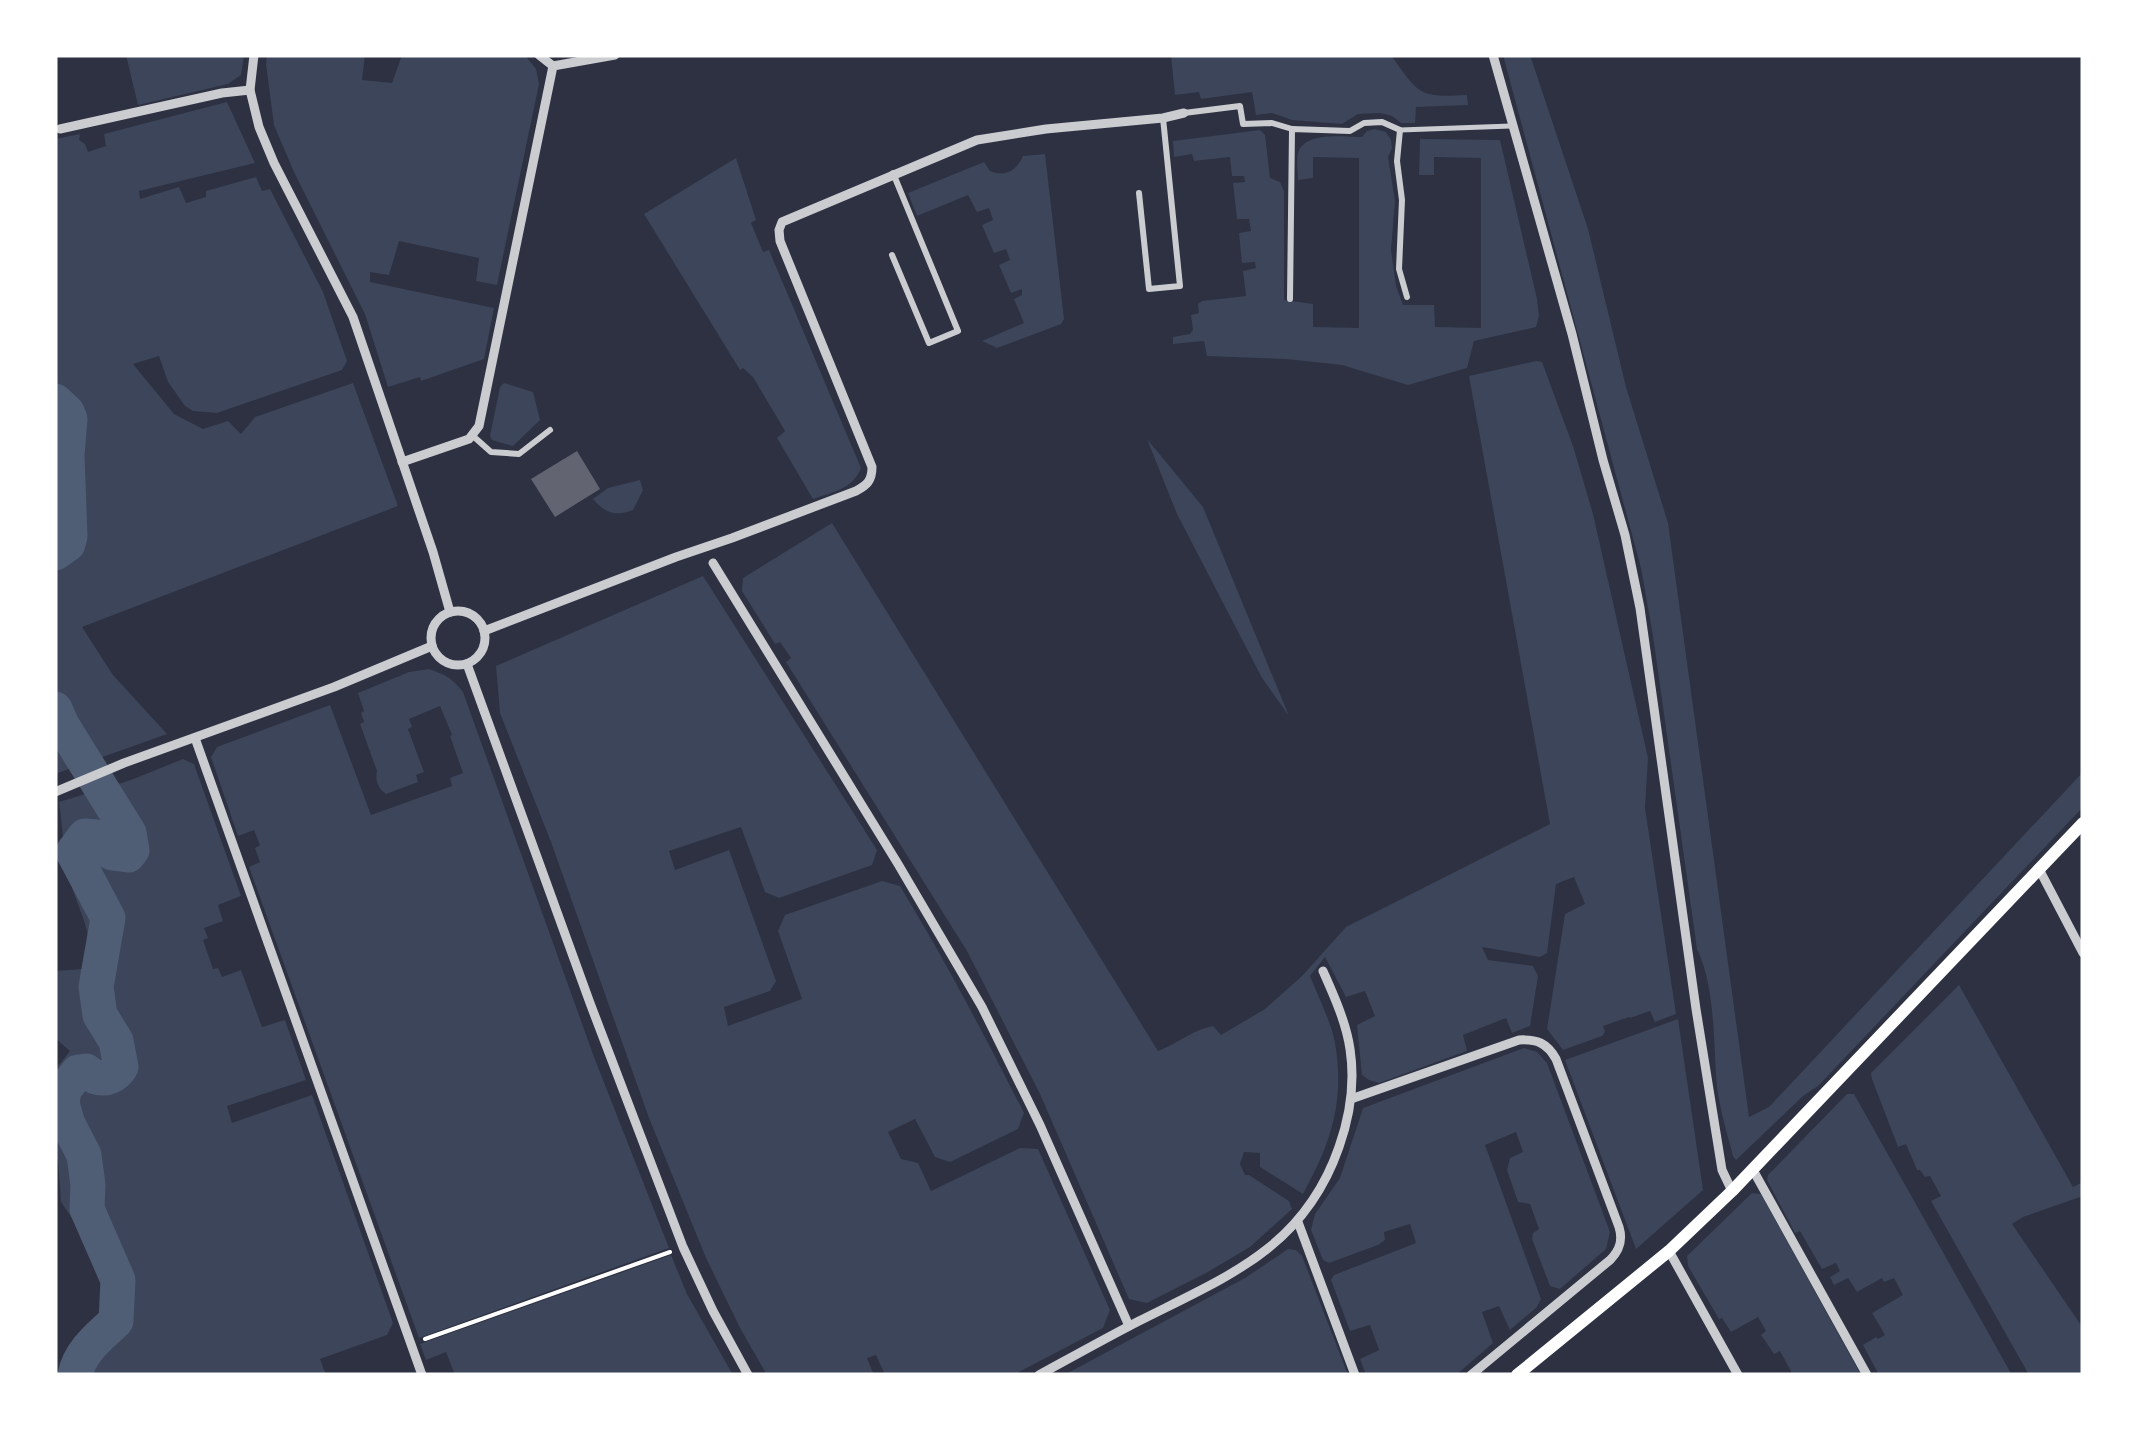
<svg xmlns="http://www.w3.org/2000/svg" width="2138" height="1430" font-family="'Exo 2',sans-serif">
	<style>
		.green { fill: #3c4559 }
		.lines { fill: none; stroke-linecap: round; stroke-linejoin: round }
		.stream { stroke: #4f5d75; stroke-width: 6 }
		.river { stroke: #4f5d75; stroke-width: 35 }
		.building { fill: #626471 }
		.path { stroke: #fff; stroke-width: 4 }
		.service { stroke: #caccd0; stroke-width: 5 }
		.pedestrian { stroke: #caccd0; stroke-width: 6 }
		.minor { stroke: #caccd0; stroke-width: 9 }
		.secondary { stroke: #fff; stroke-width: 12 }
	</style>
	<rect width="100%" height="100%" fill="#2d3142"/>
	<g class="green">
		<path d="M126,55H244L241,75L228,84L138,105Z"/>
		<path d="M267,55H365L362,80L392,83L402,55H525L536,69L539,84L497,285L476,281L479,258L399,241L389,275L370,272V282L494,308L484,359L421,381L420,377L388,387L365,314L293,170L274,125L266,64Z"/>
		<path d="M1171,55H1391C1419,94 1418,98 1467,95L1468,105L1416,107L1415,123H1401L1392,116L1380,113L1358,114L1342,124L1292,120L1272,113L1256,115L1252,92L1201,99L1199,92L1175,95Z"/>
		<path d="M1503,55H1530L1588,229L1626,387L1668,523L1749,1117L1769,1107L2083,772V807L1818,1086L1803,1096L1736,1160L1733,1156C1727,1133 1720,1110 1717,1087C1713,1044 1716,989 1697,949L1653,636L1641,568Z"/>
		<path d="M227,102L255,163L139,191L140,199L179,187L186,203L206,197V191L256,177L262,191L270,189L323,292L347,361L342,370L217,413L193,411L185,406L168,382L159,356L133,364L174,414L203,429L228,421L241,434L255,417L353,383L398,506L82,627L113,675L167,734L55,774V454L57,432L55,426V139L80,134L79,140L85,144L88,152L106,146L104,134Z"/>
		<path d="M1375,129L1386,132L1391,140L1392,148L1388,157L1395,201L1391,250L1396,286L1403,305H1434L1435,327L1481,328V158L1434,157V175H1419L1420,139L1500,140L1537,299L1539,316L1536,327L1474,341L1467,368L1408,385L1342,365L1286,359L1207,356L1204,341L1173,344V337L1190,334L1193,330L1191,315L1199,313L1198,304L1202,301L1246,296L1243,271L1256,268L1255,262L1242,263L1239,233L1251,231L1249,219H1237L1233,183L1245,182L1244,176H1232L1230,157L1194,161L1192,154L1174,157L1173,141L1260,130L1265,135L1270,178L1280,182L1284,191V300L1313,304V327L1359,328V158L1313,157V178L1298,180C1298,172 1296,161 1298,153C1304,131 1345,137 1362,137L1367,131Z"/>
		<path d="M1045,154L1064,319L1061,324L997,348L982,341L1024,323L1014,299L1022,295V289L1011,293L999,265L1010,260L1006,249L994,253L982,225L993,220L989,208L977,212L968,195L917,216L908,193L984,162L990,171C1006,177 1016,171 1023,156Z"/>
		<path d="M736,158L756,220L751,223L763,252L769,250L861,468C853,489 833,492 813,499L777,438L785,431L753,377L743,368L740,370L644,214Z"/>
		<path d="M1536,361L1542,362L1573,446L1593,514L1648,758L1645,808L1676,1014L1655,1022L1650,1011L1630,1018L1629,1017L1603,1026L1605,1032L1602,1036L1563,1050L1547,1029L1565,914L1585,904L1574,877L1556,884L1547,953L1540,957L1482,947L1488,960L1533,966L1538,976L1530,1026L1512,1033L1506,1018L1463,1035L1467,1051L1379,1083L1369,1080L1362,1075L1357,1025L1375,1016L1365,991L1346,997L1325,957L1310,976C1318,997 1331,1021 1335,1043C1345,1102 1331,1143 1303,1194L1260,1167V1153L1244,1152L1240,1164L1245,1175H1249L1289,1201L1292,1209L1250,1247L1206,1273L1147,1303L1129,1299L1040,1094L967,951L786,662L791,658L780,642L775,644L742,591L743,578L832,523L1158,1051C1177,1044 1192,1030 1213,1026L1221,1035L1265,1009L1302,976L1346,927L1550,824L1469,376Z"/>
		<path d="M504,383L533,392L540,420L513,446L492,440L490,436L500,387Z"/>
		<path d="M1147,439L1203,507L1289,716L1262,678L1177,514Z"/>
		<path d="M640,480L643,490L633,510C615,517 605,513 593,499L608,488Z"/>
		<path d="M703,576L877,850L872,865L779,898L765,892L741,827L669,851L675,870L729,850L776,981L770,991L724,1007L728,1026L802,999L778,931L785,915L882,881L900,886C945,960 985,1036 1024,1113L1018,1129L950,1162L935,1157L915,1119L888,1132L901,1159L918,1163L931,1191L1020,1148L1038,1149L1110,1310L1103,1328L1013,1375H885L876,1355L867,1358L874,1375H767L740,1328L706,1258L649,1118L551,842L500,713L496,666Z"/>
		<path d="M429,669C445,674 453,679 463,692L594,1057L669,1248L419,1338L249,867L260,862L255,848L260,845L254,830L238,836L211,757L217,747L330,705L371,815L452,786L450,778L463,773L450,736L452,735L440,706L409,719L412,727L408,729L424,772L416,775L418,782L386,794C378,789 375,780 377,771L360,724L364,722L361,713L364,711L358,693L409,672Z"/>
		<path d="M183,759L194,764L241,896L218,905L223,921L204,928L208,938L203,940L213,969L218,968L222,977L241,970L262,1027L285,1020L306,1080L227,1106L232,1123L312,1095L393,1323L387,1335L320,1359L326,1375H60L100,1329L110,1281L102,1263L61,1202L58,1160L55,1155V1070L70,1051L55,1038V971L82,969C100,945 79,912 72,887C64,860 63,830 59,802L131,780Z"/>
		<path d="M1959,985L2073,1187L2083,1182V1196L2023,1217L2012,1224L2083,1328V1375H2029L1931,1201L1941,1196L1930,1176L1925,1177L1920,1170H1917L1906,1144L1898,1147L1872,1079L1871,1073Z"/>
		<path d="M1678,1019L1703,1190L1636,1249L1565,1060Z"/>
		<path d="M1524,1048L1537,1052L1547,1063L1610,1232L1606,1249L1560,1289L1550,1286L1532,1239L1533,1233L1539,1229L1530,1204L1518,1202L1507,1170L1510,1158L1523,1152L1516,1132L1485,1145L1541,1299L1537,1307L1510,1330L1499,1306L1482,1312L1493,1343L1456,1375H1366L1360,1359L1379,1350L1370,1325L1350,1331L1331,1280L1334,1275L1416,1243L1410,1224L1384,1232L1385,1240L1378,1245L1329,1263L1323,1260L1311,1230L1315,1214L1340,1178L1363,1108Z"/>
		<path d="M1847,1094H1854L2012,1375H1879L1863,1345L1876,1337L1878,1339L1885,1335L1872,1313L1903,1295L1894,1278L1884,1282L1882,1278L1857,1292L1848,1278L1834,1285L1830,1277L1840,1271L1836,1263L1822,1269L1800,1231L1795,1233L1767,1180L1768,1175Z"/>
		<path d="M1752,1193L1761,1194L1861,1375H1793L1780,1351L1774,1354L1761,1335L1766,1331L1758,1317L1731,1332L1722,1318L1719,1319L1688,1266L1687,1256Z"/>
		<path d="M1288,1249L1296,1250L1302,1256L1348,1375H1064L1245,1278Z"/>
		<path d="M671,1255L687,1294L733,1375H455L446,1352L426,1360L420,1344Z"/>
	</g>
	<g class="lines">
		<path class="stream" d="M67,469L78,468"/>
		<g class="river">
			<path d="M55,401L67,412L70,419L67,455L70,536L68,544L55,553"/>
			<path d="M55,709L62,725L129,833L132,850L128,855L112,853L96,837L85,836L73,852L108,918L96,987L100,1015L116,1041L121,1067C111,1081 98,1081 86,1071L78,1072L64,1090L62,1104L68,1124L84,1155L88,1185L87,1209L118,1280L116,1321C99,1337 80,1351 75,1375"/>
		</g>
	</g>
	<path class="building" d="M577,451L600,489L555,517L531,479Z"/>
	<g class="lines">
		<path class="path" d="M425,1339L670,1252"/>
		<path class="service" d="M1400,130L1511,126"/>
		<g class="pedestrian">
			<path d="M1184,113L1240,106L1243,124L1272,123L1292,129"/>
			<path d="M1139,193L1149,289L1180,286L1163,118"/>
			<path d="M892,255L929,343L958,331L893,173"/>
			<path d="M1290,299L1292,129L1350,131L1364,123L1382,122L1400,130L1397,161L1402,200L1399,269L1407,297"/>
			<path d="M473,436L491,452L519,454L550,430"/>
		</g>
		<g class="minor">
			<path d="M254,55L250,90L259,127L274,163L353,317L433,552L450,612"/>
			<path d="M539,55L553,66"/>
			<path d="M1493,55L1572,334L1603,460L1625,535L1640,608L1696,1009L1722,1170L1732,1191"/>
			<path d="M553,66L615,55"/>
			<path d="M60,129L222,93L250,90"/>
			<path d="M402,462L469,439L479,426L553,66"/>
			<path d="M713,563L898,864L982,1007L1040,1125L1129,1326"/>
			<circle cx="458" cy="638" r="27"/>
			<path d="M484,631L676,557L732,538L856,491C867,485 872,481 872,467L780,241L779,230L782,222L977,140L1046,129L1163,118L1184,113"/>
			<path d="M467,664L590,1003L683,1247L713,1311L748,1375"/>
			<path d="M195,738L422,1375"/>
			<path d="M55,792L124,763L334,687L432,646"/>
			<path d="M2039,869L2083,953"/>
			<path d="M1351,1099L1519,1040C1537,1039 1547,1043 1556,1059L1619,1227C1623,1240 1620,1250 1610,1260L1471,1375"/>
			<path d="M1753,1170L1867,1375"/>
			<path d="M1298,1222L1355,1375"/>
			<path d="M1669,1251L1738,1375"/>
			<path d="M1039,1375C1072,1357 1106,1338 1139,1321C1228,1276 1304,1248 1339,1147C1350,1116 1355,1082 1350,1049C1346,1022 1334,996 1323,971"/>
		</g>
		<path class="secondary" d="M1517,1375L1669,1251L1732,1191L2083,823"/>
	</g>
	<rect width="2138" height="1430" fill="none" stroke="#ffffff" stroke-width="115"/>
</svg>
